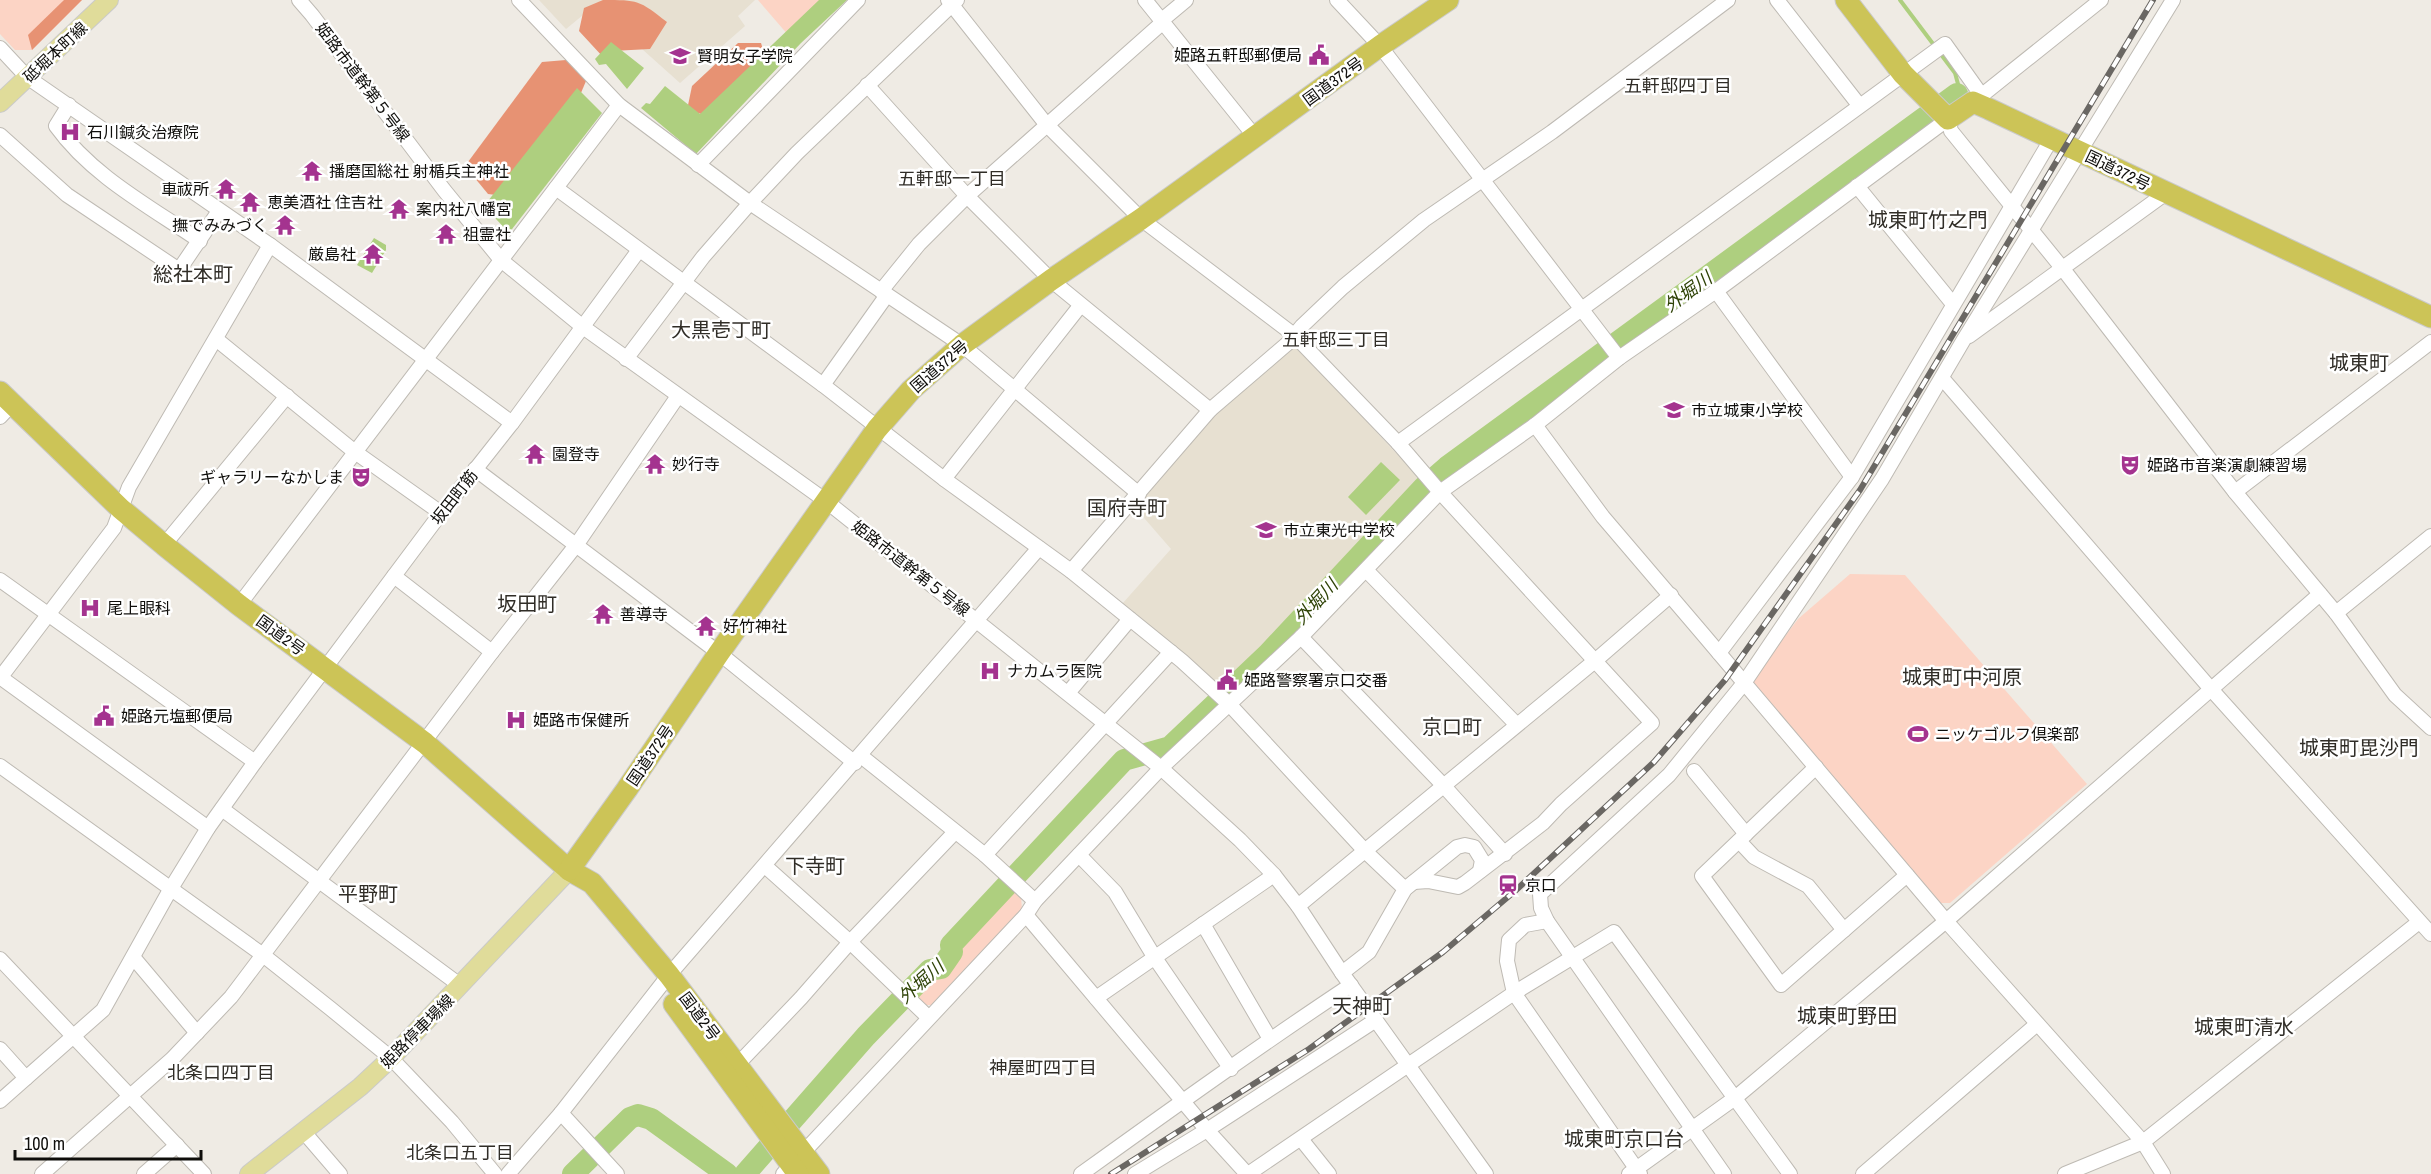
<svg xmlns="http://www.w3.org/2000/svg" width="2431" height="1174" font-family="'Archivo Narrow','Noto Sans JP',sans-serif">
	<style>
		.built { fill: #e7e0d1 }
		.green { fill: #fcd4c5 }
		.forest { fill: #e79273 }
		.water { fill: #aecf7f }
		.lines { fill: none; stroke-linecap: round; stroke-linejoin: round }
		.stream { stroke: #aecf7f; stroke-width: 4 }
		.river { stroke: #aecf7f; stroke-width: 22 }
		.minor-casing { stroke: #bebab3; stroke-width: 16 }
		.major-casing { stroke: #cacac9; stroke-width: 20 }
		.highway-casing { stroke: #cacac9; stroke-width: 23 }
		.minor { stroke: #fff; stroke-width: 14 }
		.major { stroke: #e0dc9a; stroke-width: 18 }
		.highway { stroke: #ccc457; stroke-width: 21 }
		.rail-casing { stroke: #6a6763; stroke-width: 6 }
		.rail { stroke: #fff; stroke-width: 4; stroke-dasharray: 11; stroke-linecap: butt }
		.labels { text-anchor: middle; stroke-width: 5; stroke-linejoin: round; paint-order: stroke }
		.street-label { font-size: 16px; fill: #0f0e0b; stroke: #fff }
		.poi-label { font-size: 16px; fill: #0f0e0b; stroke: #fff; text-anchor: start }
		.neighbourhood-label { font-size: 18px; fill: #302d27; stroke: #fff }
		.water-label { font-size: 18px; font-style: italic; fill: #2f4307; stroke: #fff }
		.quarter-label { font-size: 20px; fill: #302d27; stroke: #fff }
	</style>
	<rect width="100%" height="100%" fill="#efebe4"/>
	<g class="built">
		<path d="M539,0H755L738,16L745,26L680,83L594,6L566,29Z"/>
		<path d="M1295,345L1423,482L1227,691L1122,604L1171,549L1138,511L1137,504L1213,415Z"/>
	</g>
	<g class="green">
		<path d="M0,0H82L32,50H15L0,34Z"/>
		<path d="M758,0H831L789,36Z"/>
		<path d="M1850,574L1905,575L2087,784L1950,903H1941L1749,684L1798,619Z"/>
		<path d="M1004,880L1021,896L1022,910L933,1005H924L906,989Z"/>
	</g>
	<g class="forest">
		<path d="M64,0H82L32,50L28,35Z"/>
		<path d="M603,0C638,0 639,0 667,22L650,49L612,51L603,57L579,31L584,8Z"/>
		<path d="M738,43H761L767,63L712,117L687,110L692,86Z"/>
		<path d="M566,60L586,81L578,100L504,196L488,194L465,166L542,62Z"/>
	</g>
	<g class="water">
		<path d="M819,0H847L801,43L696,154L641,108L646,103L650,104L665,86L700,114Z"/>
		<path d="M611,42L644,68L627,89L606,64L599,65L595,59Z"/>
		<path d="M577,88L602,113L509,233L484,206Z"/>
		<path d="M374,238L386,245V250L372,273L357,265Z"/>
		<path d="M1381,462L1400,480L1366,515L1348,497Z"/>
	</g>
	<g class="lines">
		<path class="stream" d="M1900,0L1955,73L1958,84L1957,94"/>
		<g class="river">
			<path d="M573,1174L630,1118L638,1115L651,1119L727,1174"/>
			<path d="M745,1174L866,1036L930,970L941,968L952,952L951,945L1124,760L1170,747L1268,654L1424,487L1447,467L1957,94"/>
		</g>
		<g class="minor-casing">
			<g id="minor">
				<path d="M299,0L312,15L444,190L501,260L583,327L826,501L1161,768L1240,840L1274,875L1298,906L1342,973L1486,1174"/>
				<path d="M519,0L619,105L750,203L962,345L1139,494"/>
				<path d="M948,0L1046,124L1141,219L1294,335L1398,443L1440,492L1652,723L1561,804L1543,823L1465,883L1458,887L1428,881L1414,882"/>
				<path d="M1145,0L1256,138"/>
				<path d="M1337,0L1380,46L1619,358"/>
				<path d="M1777,0L1859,105"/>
				<path d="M1162,20L1186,0"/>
				<path d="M0,48L27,77L270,245L512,423"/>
				<path d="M867,85L967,196L1051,280L1210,410"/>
				<path d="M1976,100L2101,0"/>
				<path d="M69,105L56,126C92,176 149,206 200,241"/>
				<path d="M0,135L67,195L179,270L219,211"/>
				<path d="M698,165L858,0"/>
				<path d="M1857,186L1953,304"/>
				<path d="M556,188L823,385L944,479L1071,571L1182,661L1230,705L1366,852L1405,889"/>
				<path d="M881,291L919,244L967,196L1162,23"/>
				<path d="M1716,291L1852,477"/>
				<path d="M1969,336L2166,193"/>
				<path d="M216,339L355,452L441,513"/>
				<path d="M626,359L703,257L750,203L797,153L957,0"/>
				<path d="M1942,378L2210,688L2431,934"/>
				<path d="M823,385L887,295"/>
				<path d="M0,417L12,404"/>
				<path d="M1535,425L1603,517L1702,633L1946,921L2143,1142L2163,1174"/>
				<path d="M1398,443L1945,44L1982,96"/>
				<path d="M475,469L719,653L855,763"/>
				<path d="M944,479L1080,306"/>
				<path d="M2235,492L2431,342"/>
				<path d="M164,545L287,396"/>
				<path d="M1366,570L1516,724"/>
				<path d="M1071,571L1210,410L1288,343L1302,326L1343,287L1424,220L1552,132L1728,0"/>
				<path d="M394,576L492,652"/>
				<path d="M0,580L255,762"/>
				<path d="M239,605L619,105"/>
				<path d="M2336,613L2431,536"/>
				<path d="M1301,637L1443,785L1505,854"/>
				<path d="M1719,653L1852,477L2052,138"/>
				<path d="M0,677L208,828"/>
				<path d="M0,678L114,528L129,487L270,245"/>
				<path d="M1068,693L1130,619"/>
				<path d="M861,756L985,855L1035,901"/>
				<path d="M0,766L263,955L331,1009L391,1058L452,1122L495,1174"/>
				<path d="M1816,767L1702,876L1781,985L1907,875"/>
				<path d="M1694,771L1746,834"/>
				<path d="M222,809L461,986"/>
				<path d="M1739,841L1754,857L1808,886L1844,930"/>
				<path d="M985,855L1171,652"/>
				<path d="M1079,855L1115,892L1155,958L1231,1069"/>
				<path d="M765,866L850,942L928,1017"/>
				<path d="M1298,906L1596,660L1671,595"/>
				<path d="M1026,915L1207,1130L1247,1174"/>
				<path d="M1547,921L1525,925L1509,940L1507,961L1514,993L1640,1174"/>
				<path d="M1203,924L1270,1039"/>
				<path d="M133,957L197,1033"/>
				<path d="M0,959L204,1174"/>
				<path d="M1342,973L1369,952L1405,889L1457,847L1465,845L1474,847L1482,860L1480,871"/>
				<path d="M1096,998L1274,875"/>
				<path d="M0,1049L26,1078"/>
				<path d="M737,1065L801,998L850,942L955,832"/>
				<path d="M0,1101L103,1010L170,890L208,828L255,762L441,513L512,423L639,250"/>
				<path d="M303,1131L340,1174"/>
				<path d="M1301,1139L1329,1174"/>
				<path d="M42,1174L172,1059L231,997L492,652L577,544L678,396"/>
				<path d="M144,1174L177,1145"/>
				<path d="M508,1174L561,1113"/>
				<path d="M617,1174L561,1113L669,975L1039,548"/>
				<path d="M783,1174L1026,915L1035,901L1161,768L1301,637L1440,492L1535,425L1619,358L1716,291L1948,119L1951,131L2063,269L2235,492L2336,613L2395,695L2431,728"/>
				<path d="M1081,1174C1170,1110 1259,1046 1351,985"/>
				<path d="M1135,1174L1207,1130L1376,1020"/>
				<path d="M1248,1174L1514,993L1614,932L1790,1174"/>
				<path d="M1629,1174L1735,1098L1946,921L2320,594"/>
				<path d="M1724,1174L1547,921L1541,908L1540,894L1669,775L1744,683L1882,479L1963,341L2173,0"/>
				<path d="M1863,1174L2037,1024"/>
				<path d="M2065,1174L2143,1142L2419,922"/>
			</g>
		</g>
		<g class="major-casing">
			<g id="major">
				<path d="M0,103L109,0"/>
				<path d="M249,1174L360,1087L391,1058L569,870"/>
			</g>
		</g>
		<g class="highway-casing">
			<g id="highway">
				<path d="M1846,0L1903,74L1948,119L1973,102L1989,109L2431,317"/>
				<path d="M0,392L121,509L164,545L239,605L425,743L569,870L592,883L669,975L819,1174"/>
				<path d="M569,870L627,789L719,653L877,429L911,390L962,345L1051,280L1141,219L1380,46L1448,0"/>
				<path d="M674,1004L798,1174"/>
			</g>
		</g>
		<use href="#minor" class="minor"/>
		<use href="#major" class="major"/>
		<use href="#highway" class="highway"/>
		<g class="rail-casing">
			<path id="rail" d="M1111,1174L1309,1049L1443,952L1515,891L1654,762L1725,680L1860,490L2153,0"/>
		</g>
		<use href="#rail" class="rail"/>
	</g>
	<defs>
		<g id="civic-bare" transform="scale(1.62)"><path d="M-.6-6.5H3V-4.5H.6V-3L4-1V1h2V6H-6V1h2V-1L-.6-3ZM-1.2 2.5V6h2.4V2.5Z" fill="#a4338f" stroke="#fff" stroke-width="2.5" paint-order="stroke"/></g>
		<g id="school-bare" transform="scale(1.62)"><path d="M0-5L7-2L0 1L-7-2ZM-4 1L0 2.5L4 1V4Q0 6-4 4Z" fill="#a4338f" stroke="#fff" stroke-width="2.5" paint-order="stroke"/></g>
		<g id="hospital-bare" transform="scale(1.62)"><path d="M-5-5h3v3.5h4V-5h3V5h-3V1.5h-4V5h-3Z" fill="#a4338f" stroke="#fff" stroke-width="2.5" paint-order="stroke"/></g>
		<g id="temple-bare" transform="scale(1.62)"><path d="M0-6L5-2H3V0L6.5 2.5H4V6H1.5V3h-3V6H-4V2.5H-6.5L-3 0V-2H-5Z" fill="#a4338f" stroke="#fff" stroke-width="2.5" paint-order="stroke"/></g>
		<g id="theatre-bare" transform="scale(1.62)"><path d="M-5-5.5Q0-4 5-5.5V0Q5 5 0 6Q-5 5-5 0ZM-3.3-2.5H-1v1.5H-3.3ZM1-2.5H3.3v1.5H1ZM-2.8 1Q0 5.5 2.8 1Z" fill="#a4338f" stroke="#fff" stroke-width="2.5" paint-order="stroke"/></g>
		<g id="stadium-bare" transform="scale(1.62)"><path d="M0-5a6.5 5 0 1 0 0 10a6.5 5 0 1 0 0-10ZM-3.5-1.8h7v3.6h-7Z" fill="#a4338f" stroke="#fff" stroke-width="2.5" paint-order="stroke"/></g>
		<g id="station-bare" transform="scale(1.62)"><path d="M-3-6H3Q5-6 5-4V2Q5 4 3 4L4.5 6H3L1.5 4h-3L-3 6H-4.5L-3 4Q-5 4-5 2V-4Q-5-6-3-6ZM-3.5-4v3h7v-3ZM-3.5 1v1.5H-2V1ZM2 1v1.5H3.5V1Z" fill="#a4338f" stroke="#fff" stroke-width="2.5" paint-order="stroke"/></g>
	</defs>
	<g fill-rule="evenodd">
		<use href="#civic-bare" x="1319" y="55"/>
		<use href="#school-bare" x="680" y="56"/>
		<use href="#hospital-bare" x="70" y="132"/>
		<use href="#temple-bare" x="312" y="171"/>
		<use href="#temple-bare" x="226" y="189"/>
		<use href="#temple-bare" x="250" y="202"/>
		<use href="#temple-bare" x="399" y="209"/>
		<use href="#temple-bare" x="285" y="225"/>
		<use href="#temple-bare" x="446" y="234"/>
		<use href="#temple-bare" x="373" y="254"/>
		<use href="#school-bare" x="1674" y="410"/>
		<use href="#temple-bare" x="535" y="454"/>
		<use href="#temple-bare" x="655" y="464"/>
		<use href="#theatre-bare" x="2130" y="465"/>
		<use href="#theatre-bare" x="361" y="477"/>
		<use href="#school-bare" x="1266" y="530"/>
		<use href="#hospital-bare" x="90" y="608"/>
		<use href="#temple-bare" x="603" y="614"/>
		<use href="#temple-bare" x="706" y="626"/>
		<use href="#hospital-bare" x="990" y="671"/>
		<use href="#civic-bare" x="1227" y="680"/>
		<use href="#civic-bare" x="104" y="716"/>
		<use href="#hospital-bare" x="516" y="720"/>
		<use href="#stadium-bare" x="1918" y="734"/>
		<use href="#station-bare" x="1508" y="885"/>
	</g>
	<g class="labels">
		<g class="street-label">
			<text transform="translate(55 52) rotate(-43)" y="6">砥堀本町線</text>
			<text transform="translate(1333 81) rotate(-36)" y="6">国道372号</text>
			<text transform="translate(363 82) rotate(53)" y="6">姫路市道幹第５号線</text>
			<text transform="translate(2118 170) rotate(26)" y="6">国道372号</text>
			<text transform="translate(939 366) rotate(-41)" y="6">国道372号</text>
			<text transform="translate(454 497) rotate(-52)" y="6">坂田町筋</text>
			<text transform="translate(911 568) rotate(38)" y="6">姫路市道幹第５号線</text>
			<text transform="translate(281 635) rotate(36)" y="6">国道2号</text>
			<text transform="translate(650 755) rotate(-56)" y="6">国道372号</text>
			<text transform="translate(700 1016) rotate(53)" y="6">国道2号</text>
			<text transform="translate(417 1031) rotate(-45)" y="6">姫路停車場線</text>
		</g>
		<g class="poi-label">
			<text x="1302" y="61" text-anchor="end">姫路五軒邸郵便局</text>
			<text x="697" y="62">賢明女子学院</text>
			<text x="87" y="138">石川鍼灸治療院</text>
			<text x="329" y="177">播磨国総社 射楯兵主神社</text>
			<text x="209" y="195" text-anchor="end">車祓所</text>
			<text x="267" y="208">恵美酒社 住吉社</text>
			<text x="416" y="215">案内社八幡宮</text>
			<text x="268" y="231" text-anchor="end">撫でみみづく</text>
			<text x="463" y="240">祖霊社</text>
			<text x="356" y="260" text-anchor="end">厳島社</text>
			<text x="1691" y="416">市立城東小学校</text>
			<text x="552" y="460">園登寺</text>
			<text x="672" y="470">妙行寺</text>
			<text x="2147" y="471">姫路市音楽演劇練習場</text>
			<text x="344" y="483" text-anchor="end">ギャラリーなかしま</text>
			<text x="1283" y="536">市立東光中学校</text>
			<text x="107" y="614">尾上眼科</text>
			<text x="620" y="620">善導寺</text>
			<text x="723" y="632">好竹神社</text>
			<text x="1007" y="677">ナカムラ医院</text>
			<text x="1244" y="686">姫路警察署京口交番</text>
			<text x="121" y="722">姫路元塩郵便局</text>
			<text x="533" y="726">姫路市保健所</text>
			<text x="1935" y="740">ニッケゴルフ倶楽部</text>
			<text x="1525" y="891">京口</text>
		</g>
		<g class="neighbourhood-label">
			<text x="1678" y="92">五軒邸四丁目</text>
			<text x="952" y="185">五軒邸一丁目</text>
			<text x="1336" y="346">五軒邸三丁目</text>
			<text x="1043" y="1074">神屋町四丁目</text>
			<text x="221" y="1079">北条口四丁目</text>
			<text x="460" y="1159">北条口五丁目</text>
		</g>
		<g class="water-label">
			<text transform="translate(1688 292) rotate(-36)" y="6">外堀川</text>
			<text transform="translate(1316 602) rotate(-47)" y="6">外堀川</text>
			<text transform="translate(921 982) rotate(-42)" y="6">外堀川</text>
		</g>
		<g class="quarter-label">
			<text x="1928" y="227">城東町竹之門</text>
			<text x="193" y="281">総社本町</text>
			<text x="721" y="337">大黒壱丁町</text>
			<text x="2359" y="370">城東町</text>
			<text x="1127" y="515">国府寺町</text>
			<text x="527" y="611">坂田町</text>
			<text x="1962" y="684">城東町中河原</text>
			<text x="1452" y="734">京口町</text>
			<text x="2359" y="755">城東町毘沙門</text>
			<text x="815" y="873">下寺町</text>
			<text x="368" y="901">平野町</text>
			<text x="1362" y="1013">天神町</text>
			<text x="1847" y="1023">城東町野田</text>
			<text x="2244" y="1034">城東町清水</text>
			<text x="1624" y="1146">城東町京口台</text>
		</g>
	</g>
	<path d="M15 1150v9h186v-9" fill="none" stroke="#0f0e0b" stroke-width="3"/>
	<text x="24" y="1150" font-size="18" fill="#0f0e0b" stroke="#ffffff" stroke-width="4.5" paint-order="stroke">100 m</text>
</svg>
